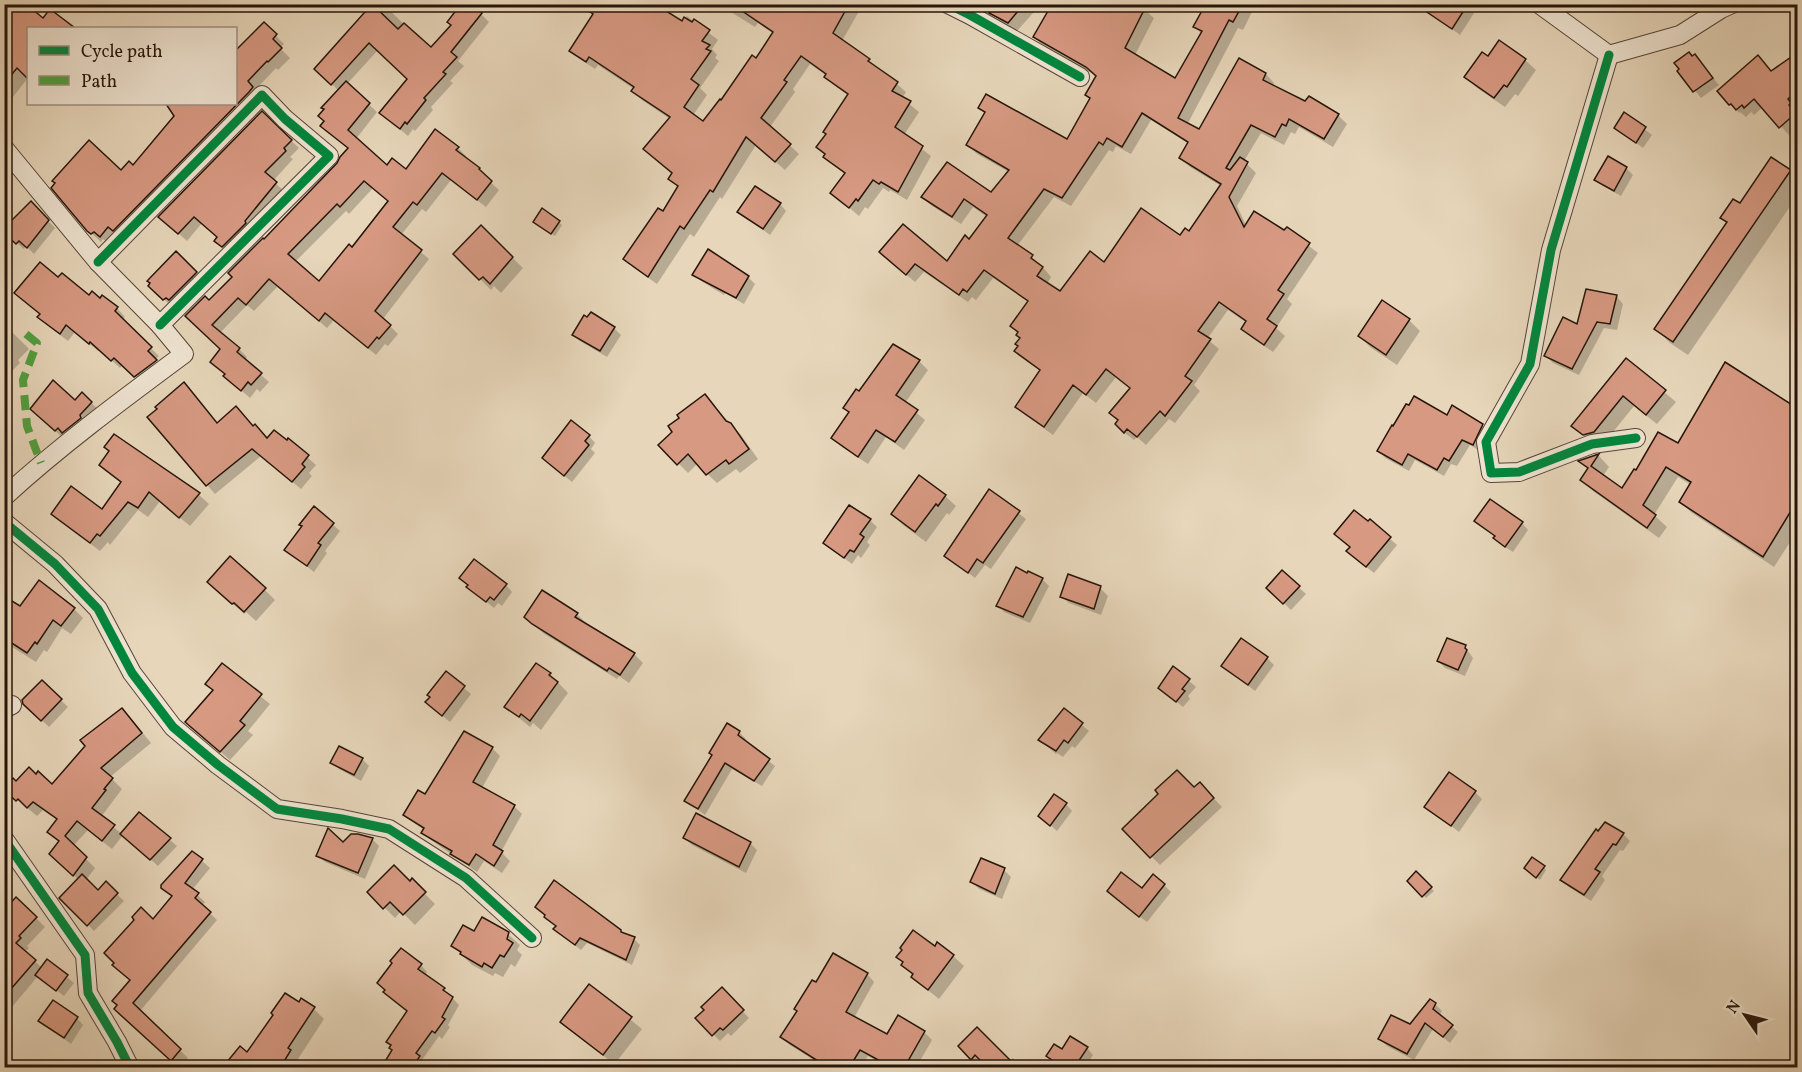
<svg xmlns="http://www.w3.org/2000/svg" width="1802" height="1072" font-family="Vollkorn,serif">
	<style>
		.shadow { fill: #0003; fill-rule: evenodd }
		.building { fill: #d79982; stroke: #26150a; stroke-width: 1.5; fill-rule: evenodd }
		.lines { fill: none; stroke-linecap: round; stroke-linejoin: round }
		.street-casing { stroke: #564536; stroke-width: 20 }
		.street { stroke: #efe4d2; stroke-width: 18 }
		.quiet { stroke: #50a03e; stroke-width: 8; stroke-dasharray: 15 8; stroke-linecap: butt }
		.cycleway-casing { stroke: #efe4d2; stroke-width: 13 }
		.cycleway { stroke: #00873e; stroke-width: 9 }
	</style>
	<rect width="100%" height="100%" fill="#e7d6ba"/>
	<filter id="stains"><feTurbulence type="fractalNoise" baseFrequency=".00333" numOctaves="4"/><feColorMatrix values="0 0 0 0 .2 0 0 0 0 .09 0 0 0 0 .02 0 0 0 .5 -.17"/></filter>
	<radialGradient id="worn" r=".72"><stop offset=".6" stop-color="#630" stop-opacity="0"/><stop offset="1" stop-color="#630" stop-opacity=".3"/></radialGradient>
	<g class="shadow">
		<path d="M4,4L43,20L65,23L71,28H28V78L4,108Z"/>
		<path d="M163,4H173L168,9Z"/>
		<path d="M374,4H383L431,50L481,14L489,22L458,61L464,66L450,81L453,83L431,107L433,110L415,131L413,129L408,136L389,120L409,79L378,50L347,84L377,112L356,139L387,167L406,171L458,148L466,156L464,158L499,190L486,207L451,180L426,212L422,209L401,235L429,259L383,319L398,334L388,346L385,344L376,355L334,320L327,328L278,286L254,311L247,305L220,333L239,349L247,357L245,361L269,382L260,392L257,389L250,398L225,376L222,349L195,324L209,303L338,165L349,149L322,126L339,91L316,69ZM373,188L390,202L353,249L319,283L295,262L346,211L349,214Z"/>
		<path d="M600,4H667L669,6L665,12L683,23L687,16L718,40L712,49L717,55L715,58L719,61L700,88L707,95L694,114L704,123L756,60L774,34L758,23L755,27L718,4H861L862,6L842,41L869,60L906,92L902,98L919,112L904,135L931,156L907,200L890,190L889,192L883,188L868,209L865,207L859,216L832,193L846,175L825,157L849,96L835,86L826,77L827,76L810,64L793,89L795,92L770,127L799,154L785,170L756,145L722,199L720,197L694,237L690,234L657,284L634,268L625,259L663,213L679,188L670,179L674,174L670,119L642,100L633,91L634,89L598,65L595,69L580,59L571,50Z"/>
		<path d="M985,4H1041L1017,31L1000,21Z"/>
		<path d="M1138,4L1154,18L1135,55L1176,80L1202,34L1195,27L1202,14L1200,11L1204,4H1244L1252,12L1243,30L1238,28L1187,125L1199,131L1239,60L1266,74L1274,83L1273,86L1306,103L1338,115L1347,124L1333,147L1299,127L1295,134L1291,132L1284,145L1261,133L1244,161L1256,173L1237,206L1246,225L1285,232L1287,229L1318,253L1287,299L1292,304L1276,328L1285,336L1273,352L1252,338L1243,329L1247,323L1228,310L1207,339L1219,349L1194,385L1200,391L1175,423L1169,419L1146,445L1137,437L1134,440L1125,433L1117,424L1119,421L1111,413L1132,389L1116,377L1096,403L1083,393L1053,435L1025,415L1016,407L1041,371L1016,351L1021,338L1029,302L993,278L976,300L972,297L968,302L924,272L915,282L890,261L947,263L970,241L987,217L973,207L961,224L932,206L923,197L991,194L1009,172L977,154L968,145L986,114L980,108L1067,141L1091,100L1087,95L1097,76L1043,46L1034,37ZM1151,120L1189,144L1181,158L1190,167L1221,186L1189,233L1104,264L1061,293L1047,284L1051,277L1041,265L1017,246L1054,197L1071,206L1109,150L1113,152L1116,146L1131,154Z"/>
		<path d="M1464,4L1474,13L1460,35L1428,11Z"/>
		<path d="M264,24L284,44L280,48L290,58L278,70L276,68L110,245L103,239L101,242L88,230L121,172L134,167L176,116L167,104H186L190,110L196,104H236V52Z"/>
		<path d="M1500,42L1525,60L1536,70L1518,96L1515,94L1505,107L1477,88L1466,77L1489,58Z"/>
		<path d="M1798,55V106L1795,108L1798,111L1796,114L1798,128L1789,135L1763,107L1754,115L1751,112L1746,117L1740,112L1739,113L1719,91L1772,72Z"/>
		<path d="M1695,56L1719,85L1701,98L1679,71Z"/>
		<path d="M262,113L299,148L290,157L293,159L273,181L284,191L231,254L216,241L219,237L202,223L187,241L168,224Z"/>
		<path d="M1625,114L1652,135L1643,148L1616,128Z"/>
		<path d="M1626,168L1633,175L1621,196L1603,186L1596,180Z"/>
		<path d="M1790,171L1798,179V195L1688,355L1670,343L1656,329L1728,224L1722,218Z"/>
		<path d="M4,193L9,199L4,203Z"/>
		<path d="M31,203L55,228L34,254L26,246L24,249L11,238Z"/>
		<path d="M780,204L786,211L770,235L739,212Z"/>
		<path d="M543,210L562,225L555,236L538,225Z"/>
		<path d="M481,227L523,268L501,293L494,286L491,290L455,254Z"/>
		<path d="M176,253L203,280L171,306L150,286Z"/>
		<path d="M694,274L748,277L755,284L744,304L725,293L724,295L701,281Z"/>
		<path d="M58,279L89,297L100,300L102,297L117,308L125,317L122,320L159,356L155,360L164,369L143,385L123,365L120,368L99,349L98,351L75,332L68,341L47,325L39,317Z"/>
		<path d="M1617,297L1623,304L1617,330L1604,328L1579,375L1553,363L1546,356L1578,326Z"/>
		<path d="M1382,302L1409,320L1420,331L1397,365L1370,347L1359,336Z"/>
		<path d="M614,328L621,335L607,357L580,341L573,334Z"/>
		<path d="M9,329L29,349L18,360L20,363L4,379V330L7,332Z"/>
		<path d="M1626,360L1676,402L1657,424L1634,406L1604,443L1595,445L1573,426Z"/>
		<path d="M919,361L928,370L905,403L925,420L904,450L886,437L868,464L842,447L833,438L850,412L860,393Z"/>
		<path d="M192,393L218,424L268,440L287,442L288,440L316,465L309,473L312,476L301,489L261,456L215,494L149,417Z"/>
		<path d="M82,394L102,413L66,441L43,419L75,402Z"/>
		<path d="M705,396L741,435L758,459L740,473L736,469L717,483L697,464L688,473L660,445Z"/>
		<path d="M1783,401L1798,410V530L1774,567L1692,513L1680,502L1691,485L1678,477L1654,515L1667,527L1659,538L1593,491L1582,480L1589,470L1581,462L1599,456L1609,467L1603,476L1622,490L1636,472L1679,445Z"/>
		<path d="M1409,407L1482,425L1489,432L1480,451L1470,445L1457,466L1451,464L1444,476L1415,460L1409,471L1385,458L1379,451Z"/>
		<path d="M114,436L199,495L209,504L190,526L160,501L148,517L138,510L110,545L108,542L100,551L63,523L53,513L103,511L122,483L111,474L110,451Z"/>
		<path d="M589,436L595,443L591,449L595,453L572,482L551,465Z"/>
		<path d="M990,491L1026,519L991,569L985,565L975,578L946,556Z"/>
		<path d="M945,496L956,506L949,515L947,513L926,542L903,525L893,514Z"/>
		<path d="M849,507L870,520L877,527L867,542L870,545L861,558L858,555L852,564L824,543Z"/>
		<path d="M314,508L340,531L325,551L327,553L314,572L286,550Z"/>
		<path d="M1370,521L1397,545L1374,573L1355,558Z"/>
		<path d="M1522,523L1528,530L1513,552L1502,545Z"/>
		<path d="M1282,572L1306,594L1291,610L1268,588Z"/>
		<path d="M1029,573L1043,580L1049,586L1030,623L1004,612L998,605Z"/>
		<path d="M1069,576L1101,589L1108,596L1101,615L1069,603L1062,597Z"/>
		<path d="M506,585L512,592L502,606L498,603L494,608L468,587Z"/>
		<path d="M264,589L275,600L256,621L246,612L244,614L220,592Z"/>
		<path d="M4,604L20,608L74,609L83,618L71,634L62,628L47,652L44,650L36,662L4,642Z"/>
		<path d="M577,614L586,623L585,624L634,654L643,663L629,683L619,676L617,679L543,633L525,617Z"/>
		<path d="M1465,647L1473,658L1465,676L1445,668L1438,661Z"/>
		<path d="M1267,658L1274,665L1255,691L1223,666Z"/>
		<path d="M222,665L270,704L248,731L253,735L230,760L196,731L214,691Z"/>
		<path d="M1174,668L1196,687L1188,696L1190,699L1183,707L1167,694Z"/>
		<path d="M4,671L11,677L8,680L4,678Z"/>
		<path d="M446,673L471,694L450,722L434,709Z"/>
		<path d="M550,674L568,693L541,730L533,723L530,727L506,707Z"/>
		<path d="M42,682L68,707L49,727L24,704Z"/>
		<path d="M1064,710L1089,731L1075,748L1072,746L1063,757L1057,753L1056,754L1040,740Z"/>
		<path d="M131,719L151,743L110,777L122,789L101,817L122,834L139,814L177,846L158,866L123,835L112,849L88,830L73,846L95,868L86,880L98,892L106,884L124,901L94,931L61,898L79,880L60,864V843L49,832L57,820L43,810L37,816L15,798L16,783L52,786Z"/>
		<path d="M739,732L746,739L744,742L775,766L762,786L732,769L705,815L686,801Z"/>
		<path d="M492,748L500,756L482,788L514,806L522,814L501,852L510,861L502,873L484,861L477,872L431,840L423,832L424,830L404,815Z"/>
		<path d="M362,759L369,766L361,781L339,769L332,762Z"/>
		<path d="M1200,784L1222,807L1160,865L1124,829Z"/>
		<path d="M1475,792L1482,799L1459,832L1426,807Z"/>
		<path d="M1066,804L1072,811L1057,831L1047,822Z"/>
		<path d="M1623,834L1630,841L1623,851L1620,850L1602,876L1605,880L1591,901L1569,887L1562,880Z"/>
		<path d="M685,838L750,843L757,850L746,873L692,845Z"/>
		<path d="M372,839L379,846L365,879L325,862L318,855L343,844Z"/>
		<path d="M193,853L210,868L192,890L205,902L202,906L217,920L140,1011L188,1058L179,1067L123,1016L131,981L153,921L173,897L163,887Z"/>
		<path d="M982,860L1004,870L1011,877L1002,899L979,889L972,882Z"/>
		<path d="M1544,867L1546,870L1540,880L1529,871Z"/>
		<path d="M1416,873L1434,891L1426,898L1409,881Z"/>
		<path d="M412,881L435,904L415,925L401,911L395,918L369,892L410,883Z"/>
		<path d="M1164,885L1171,892L1147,922L1115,898Z"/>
		<path d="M4,912L36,918L45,927L27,946L29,948L25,952L42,968L47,961L74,983L64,996L38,976L12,1007L7,1003L4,1004Z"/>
		<path d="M546,917L621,931L634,939L640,945L632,965L587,943L581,950L561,935L555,929L557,927Z"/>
		<path d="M483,919L509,935L520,945L517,950L522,955L515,967L511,964L503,977L495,973L493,976L472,965L452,945L475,933Z"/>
		<path d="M935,949L953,956L964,966L939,999L924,987L903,965Z"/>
		<path d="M421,965L427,972L425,975L444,989L459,1005L448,1025L450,1027L442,1039L439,1036L422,1060L426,1064L423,1068H382L394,1050L408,1011L392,999Z"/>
		<path d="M867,974L874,982L854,1018L887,1036L898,1017L924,1032L932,1040L916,1068H889L868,1056L861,1068H826L790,1045L782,1037L817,985Z"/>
		<path d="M589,986L642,1029L617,1061L628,1068H614L615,1065L562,1022Z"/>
		<path d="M722,989L749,1018L731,1036L728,1033L720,1041L697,1018Z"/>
		<path d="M299,1004L314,1009L324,1019L298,1059L301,1062L297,1068H212L218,1060L225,1066L248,1055Z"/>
		<path d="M1435,1004L1442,1011L1439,1016L1458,1032L1450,1043L1433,1029L1414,1060L1387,1046L1380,1039L1410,1026Z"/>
		<path d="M77,1018L83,1025L71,1044L40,1021Z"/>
		<path d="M960,1046L1009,1061L1013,1058L1023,1068H989L983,1061L979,1065Z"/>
		<path d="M1087,1048L1093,1055L1085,1068H1062L1048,1056L1062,1051Z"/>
		<path d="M62,1059L79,1066L80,1068H58Z"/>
	</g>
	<g class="building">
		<path d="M4,4H26L43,18L50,9L75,28H28V79L17,68L4,84Z"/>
		<path d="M372,4L398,29L404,23L431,47L451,25L447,22L461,4H471L482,13L451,52L457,57L443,72L446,74L424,98L426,100L407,124L405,122L400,129L379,113L407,79L369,43L331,85L314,69Z"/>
		<path d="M578,4H655L682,21L684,17L692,22L694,19L710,30L702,41L710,45L706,49L711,51L691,79L699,85L684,107L703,121L720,99L721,100L752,55L756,58L773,32L732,4H849L833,33L870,59L868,61L898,82L892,91L911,101L895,127L923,146L898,192L881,182L879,184L873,180L858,201L856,199L849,208L830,193L845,173L823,157L825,154L816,147L826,134L823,132L848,94L824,77L826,74L801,56L784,80L787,82L761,118L791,144L775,162L746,137L713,192L710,190L684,229L680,226L648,277L623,259L658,208L663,211L678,186L668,179L672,173L643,149L670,117L631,91L634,87L589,57L586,62L569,51L593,14Z"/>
		<path d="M997,4H1024L1008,23L989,13Z"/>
		<path d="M1052,4H1147L1125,48L1175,78L1202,31L1193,27L1204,7L1200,4H1243L1233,22L1229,20L1178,118L1199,129L1239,58L1266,73L1263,80L1305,101L1309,96L1339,114L1324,139L1289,119L1286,126L1282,124L1275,137L1251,125L1226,168L1230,170L1240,157L1248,162L1229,197L1244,227L1254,211L1284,230L1287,227L1310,243L1278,290L1284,294L1267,319L1277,326L1264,345L1241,329L1246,321L1219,302L1198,331L1211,339L1185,376L1192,381L1165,416L1160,411L1137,437L1127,429L1124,433L1115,424L1118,420L1109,413L1130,388L1106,369L1086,395L1073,385L1044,427L1015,407L1040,370L1014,351L1018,346L1015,344L1020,338L1016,335L1018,332L1010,326L1028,301L984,270L967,292L963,289L959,295L915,264L906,275L879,252L903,224L947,261L965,235L969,239L987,215L964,199L952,217L921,197L947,162L991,192L1009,170L966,145L985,112L978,108L986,94L1067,139L1090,98L1085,95L1096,76L1086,67L1033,37ZM1142,113L1188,142L1179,158L1221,184L1189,231L1185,228L1180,235L1141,208L1104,262L1090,251L1060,291L1037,276L1043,267L1031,258L1033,255L1008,238L1044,189L1062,198L1099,142L1103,145L1107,138L1122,147Z"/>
		<path d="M1415,4H1468L1452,29Z"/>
		<path d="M264,22L277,34L273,39L282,48L268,62L267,61L248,81L253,87L249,92L113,231L108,227L100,237L94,232L91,234L87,231L51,188L55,183L52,181L89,140L121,170L129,161L133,165L174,116L166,104H236V50Z"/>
		<path d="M1499,40L1526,59L1507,87L1504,85L1494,98L1464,77L1482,52L1488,56Z"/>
		<path d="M1689,52L1692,56L1695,54L1713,78L1693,92L1677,71L1679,69L1674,63Z"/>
		<path d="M1797,53V92L1788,99L1791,103L1789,105L1796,113L1779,128L1754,99L1744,108L1742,105L1736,110L1731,104L1729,105L1717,91L1758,55L1771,71Z"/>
		<path d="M346,81L370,103L348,130L387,165L392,158L406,169L435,129L459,147L456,150L480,168L479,169L492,181L477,200L442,173L417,205L413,202L393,227L422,250L375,311L391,325L379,339L377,337L368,348L325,313L319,321L269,279L246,305L238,298L212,325L240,348L237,352L262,373L251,385L248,382L241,391L223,376L225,374L210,362L220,349L185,316L205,296L209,300L232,277L228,273L263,238L264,239L337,163L340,157L348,148L320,126L324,121L318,116L324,109L321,108ZM364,181L388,201L352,247L349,244L319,281L288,254L337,204L340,207Z"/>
		<path d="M262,111L292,140L284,148L286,151L265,172L277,182L245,221L246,223L222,247L214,241L217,237L194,217L178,234L158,217Z"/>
		<path d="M1624,112L1646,127L1636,143L1614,128Z"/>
		<path d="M1608,156L1627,167L1614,191L1594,180Z"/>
		<path d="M1771,157L1791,170L1673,342L1654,329L1727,222L1720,218L1733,199L1740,203Z"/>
		<path d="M755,186L781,203L763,229L737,212Z"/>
		<path d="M31,201L49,220L27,248L19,241L16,244L4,233V228Z"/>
		<path d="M542,208L560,221L551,234L533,222Z"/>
		<path d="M481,225L513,257L490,284L483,277L479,280L453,254Z"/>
		<path d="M708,249L749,276L736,298L692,275Z"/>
		<path d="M176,251L197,272L169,300L166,298L163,300L148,286L150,283L147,281Z"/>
		<path d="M40,262L58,277L62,273L89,295L92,291L100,298L102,295L118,307L115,311L152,347L148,351L157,360L134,377L114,358L111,361L90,342L89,344L66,325L60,334L37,317L40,314L14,293Z"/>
		<path d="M1586,289L1617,295L1610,324L1597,322L1572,369L1544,356L1563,317L1577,324Z"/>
		<path d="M1382,300L1410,319L1386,355L1358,336Z"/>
		<path d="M591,312L615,327L600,351L572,335L584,315L587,317Z"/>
		<path d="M893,344L920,360L896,395L918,410L895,442L876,430L858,457L831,438L849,412L843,408L856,389L859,391Z"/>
		<path d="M1626,358L1666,390L1646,415L1623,396L1594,432L1583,435L1571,426Z"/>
		<path d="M1725,362L1797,408V501L1763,557L1679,502L1691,482L1666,467L1643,505L1656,515L1647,528L1580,480L1588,468L1578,461L1599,454L1591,466L1622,488L1634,469L1636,470L1658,432L1678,443Z"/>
		<path d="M53,380L75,400L82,392L92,402L80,415L81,418L62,433L58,428L55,431L30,409Z"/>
		<path d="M184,382L217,423L236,406L253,426L255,424L267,438L274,430L287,440L288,438L309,455L302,464L305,467L292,482L252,449L206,486L147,417L157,409L155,407Z"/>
		<path d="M705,394L726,421L731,423L749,449L729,464L726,460L706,475L688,454L677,465L658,445L672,432L668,426L679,418L677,415Z"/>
		<path d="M1414,396L1447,415L1452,405L1483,424L1473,445L1462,440L1449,461L1444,458L1437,470L1408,454L1402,465L1377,451L1392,425L1393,426L1406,404L1409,405Z"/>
		<path d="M571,420L590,435L585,441L589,445L564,476L542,458Z"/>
		<path d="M114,434L200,493L179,518L149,492L138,508L128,502L100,536L97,534L90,543L51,514L71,486L102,509L121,482L99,465L109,451L104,447Z"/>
		<path d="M919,475L946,495L938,506L936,504L915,532L891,514Z"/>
		<path d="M989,489L1020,511L983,563L977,559L968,573L944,556Z"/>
		<path d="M1490,499L1523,522L1505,547L1493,538L1495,536L1474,521Z"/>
		<path d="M849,505L871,519L860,534L864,537L854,552L850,550L844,558L823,543Z"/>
		<path d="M314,506L334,523L318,543L321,545L307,566L284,550L302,526L299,525Z"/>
		<path d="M1354,510L1368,521L1370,519L1391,537L1366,567L1346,551L1350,547L1334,534Z"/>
		<path d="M230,556L266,588L244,612L234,603L232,604L207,582Z"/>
		<path d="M474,559L507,584L494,600L490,597L486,602L466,587L468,585L459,578Z"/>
		<path d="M1016,567L1027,573L1028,571L1043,578L1023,617L996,606Z"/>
		<path d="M1282,570L1300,586L1283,604L1266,588Z"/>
		<path d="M1068,574L1101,586L1094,609L1060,597Z"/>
		<path d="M39,580L75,608L61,626L53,620L37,644L35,642L27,653L4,638V596L20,606Z"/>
		<path d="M542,590L578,613L575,617L635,653L620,675L609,668L607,671L532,624L524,617Z"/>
		<path d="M1241,638L1268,657L1248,685L1221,666Z"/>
		<path d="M1447,638L1466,645L1465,648L1467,650L1458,670L1437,661Z"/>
		<path d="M222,663L262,694L240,721L245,725L220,752L185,722L213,690L205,684Z"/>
		<path d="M536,663L551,673L549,675L558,682L530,721L521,714L519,717L504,707Z"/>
		<path d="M1173,666L1190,679L1182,689L1185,691L1176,702L1158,688Z"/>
		<path d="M446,671L465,686L442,716L425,702L430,697L427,695Z"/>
		<path d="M42,680L62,699L41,721L23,704L22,700Z"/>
		<path d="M122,708L142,733L101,768L113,778L104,789L106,790L92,808L115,825L102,841L77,821L65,836L87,857L73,876L49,854L59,841L47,832L57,819L33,802L27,808L18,799L16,801L4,790V787L13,778L16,781L29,767L36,774L38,771L52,784L85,746L80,740Z"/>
		<path d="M1064,708L1083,723L1068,743L1064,740L1056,751L1038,740Z"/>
		<path d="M727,723L740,731L738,735L770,759L754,781L725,763L698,809L684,801L712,755L709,753Z"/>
		<path d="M464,731L493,747L473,782L515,805L493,845L503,851L494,866L476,854L469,865L450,854L452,851L421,833L424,828L403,815L418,790L425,794Z"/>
		<path d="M339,746L363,758L354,775L330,763Z"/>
		<path d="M1177,770L1194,787L1200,782L1214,798L1150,858L1122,829L1158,794L1155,790Z"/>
		<path d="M1449,772L1476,791L1451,826L1424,807Z"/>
		<path d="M1054,794L1067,803L1050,826L1038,816Z"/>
		<path d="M139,812L171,838L150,860L120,834Z"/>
		<path d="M696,813L751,842L739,867L683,838Z"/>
		<path d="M1605,822L1624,833L1616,845L1613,844L1595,869L1600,872L1584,895L1560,880L1596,829L1598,831Z"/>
		<path d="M328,828L343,842L351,834H358L373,838L358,873L316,856Z"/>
		<path d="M192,851L203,859L185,883L199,893L195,898L211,912L133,1003L181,1049L171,1061L114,1009L117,1005L112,1001L130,980L112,965L114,963L104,953L134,920L132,917L141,907L153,919L172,896L161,888V885Z"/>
		<path d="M1532,857L1545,866L1536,878L1524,868Z"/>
		<path d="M981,858L1005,868L995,894L970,882Z"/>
		<path d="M394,865L410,881L412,878L426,892L403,915L390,902L383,909L367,892Z"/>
		<path d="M1416,871L1432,887L1422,897L1407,881Z"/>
		<path d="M1121,872L1142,888L1153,874L1165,884L1139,917L1107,891Z"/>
		<path d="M82,874L98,890L106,881L118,893L87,926L59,898Z"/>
		<path d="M554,880L621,930V932L635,937L626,960L580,938L575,945L553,929L556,926L544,917L545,915L535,907Z"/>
		<path d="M16,897L37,917L19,936L21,938L16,943L36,960L4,997V910Z"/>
		<path d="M482,917L509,932L507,939L513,943L504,957L500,955L492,968L484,963L482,967L460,954L461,952L451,946L463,925L474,931Z"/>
		<path d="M913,930L935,946L937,942L954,955L928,990L911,977L913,974L901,965L903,962L896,957L902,950L900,948Z"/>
		<path d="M401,948L422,964L418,969L445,988L443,990L453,997L442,1017L445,1019L435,1033L432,1031L416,1053L420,1056L412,1068H381L392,1050L389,1048L391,1045L386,1042L407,1011L383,992L385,990L377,983L392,963L390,961Z"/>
		<path d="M833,953L868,973L846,1012L887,1034L898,1015L925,1031L904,1068H893L860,1050L849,1068H829L780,1037L797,1011L794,1009L812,980L816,982Z"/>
		<path d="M47,959L68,975L56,991L35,975Z"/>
		<path d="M589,984L632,1017L603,1055L560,1022Z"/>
		<path d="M722,987L744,1010L723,1030L720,1028L712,1036L695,1018L704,1010L701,1007Z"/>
		<path d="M285,993L299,1002L301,998L315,1007L288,1048L291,1050L280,1068H222L240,1046L247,1052L273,1015L271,1013Z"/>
		<path d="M1430,999L1436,1003L1433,1009L1453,1025L1443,1037L1425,1023L1407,1054L1378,1039L1391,1015L1410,1024Z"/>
		<path d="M53,1000L78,1017L64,1038L38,1021Z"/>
		<path d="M977,1027L1018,1068H988L975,1055L971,1060L958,1046Z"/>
		<path d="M1070,1036L1088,1047L1074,1068H1064L1046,1056L1054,1044L1062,1049Z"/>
	</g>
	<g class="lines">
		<g class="street-casing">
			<g id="street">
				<path d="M948,4L970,15L1080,77"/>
				<path d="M1539,4L1609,55L1680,35L1721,9L1732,4"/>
				<path d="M1609,55L1551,250L1530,364L1486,442L1491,473L1519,472L1592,444L1636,438"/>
				<path d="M4,148L98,262L160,325L184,354C122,400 61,445 4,497"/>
				<path d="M98,262L262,95L285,119L329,156L160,325"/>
				<path d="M4,522L55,564L98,609L132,673L173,727L218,765L277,809L342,819L389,829L466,878L532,938"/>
				<path d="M4,709L12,705"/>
				<path d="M4,839L85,955L88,993L117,1042L130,1068"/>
			</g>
		</g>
		<use href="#street" class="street"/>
		<path class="quiet" d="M26,334L37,343L23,380L27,426L41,463"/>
		<g class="cycleway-casing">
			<g id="cycleway">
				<path d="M948,4L970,15L1080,77"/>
				<path d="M1609,55L1551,250L1530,364L1486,442L1491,473L1519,472L1592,444L1636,438"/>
				<path d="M98,262L262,95L285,119L329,156L160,325"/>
				<path d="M4,522L55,564L98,609L132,673L173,727L218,765L277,809L342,819L389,829L466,878L532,938"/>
				<path d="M4,839L85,955L88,993L117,1042L130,1068"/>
			</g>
		</g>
		<use href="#cycleway" class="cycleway"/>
	</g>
	<rect width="1802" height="1072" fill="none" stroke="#e7d6ba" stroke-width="24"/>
	<rect x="6" y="6" width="1790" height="1060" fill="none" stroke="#26150a" stroke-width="3"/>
	<rect x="12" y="12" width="1778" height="1048" fill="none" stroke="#26150a" stroke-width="1.5"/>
	<rect x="27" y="27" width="210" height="78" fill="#efe4d2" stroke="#9f9182" stroke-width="1.5"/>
	<rect x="39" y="46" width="30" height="9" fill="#00873e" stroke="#9f9182" stroke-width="1.5"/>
	<text x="81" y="57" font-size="18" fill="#26150a">Cycle path</text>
	<rect x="39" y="76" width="30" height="9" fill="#50a03e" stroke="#9f9182" stroke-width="1.5"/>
	<text x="81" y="87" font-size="18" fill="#26150a">Path</text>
	<g transform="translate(1745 1015) rotate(305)" stroke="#efe4d2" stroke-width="4.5" paint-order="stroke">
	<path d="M0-4.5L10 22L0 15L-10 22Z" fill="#26150a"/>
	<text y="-9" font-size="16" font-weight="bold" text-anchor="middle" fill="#26150a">N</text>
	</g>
	<rect width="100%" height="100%" filter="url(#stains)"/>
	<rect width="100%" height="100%" fill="url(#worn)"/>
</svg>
